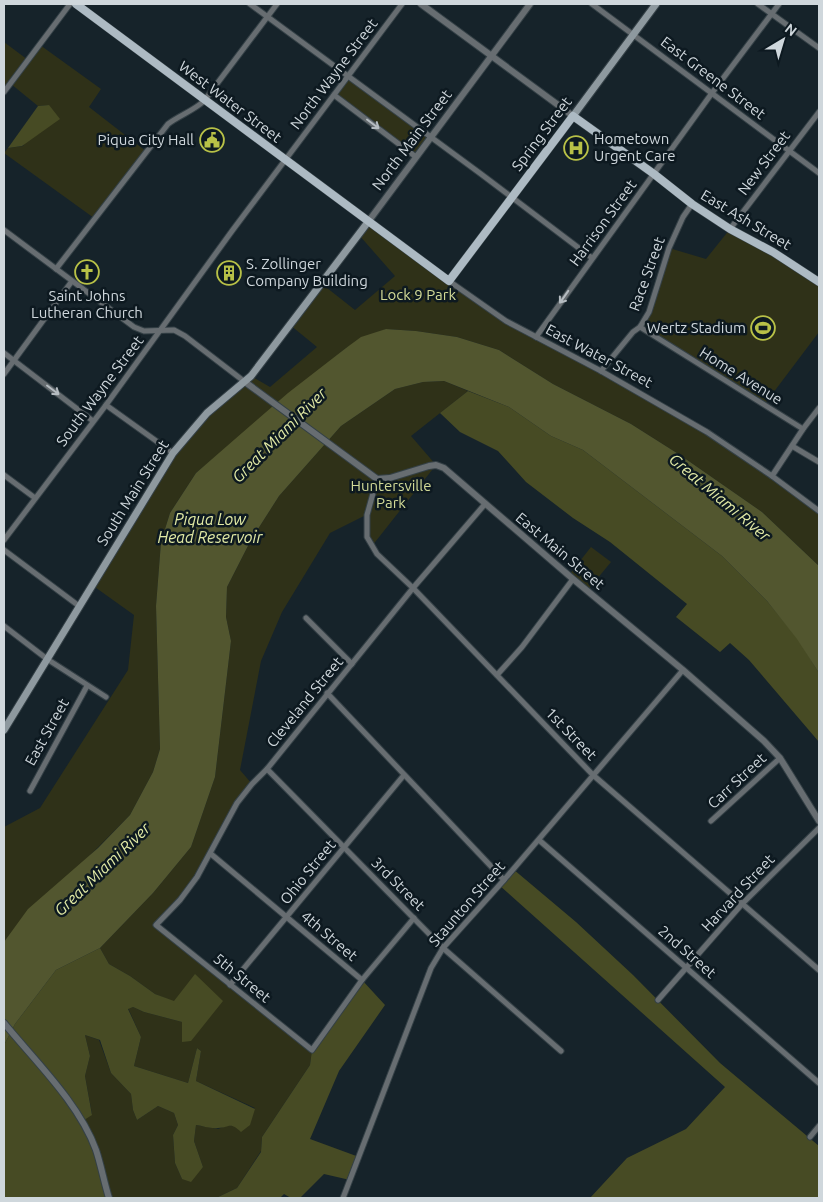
<svg xmlns="http://www.w3.org/2000/svg" width="823" height="1202" font-family="Ubuntu,sans-serif">
	<style>
		.green { fill: #2f3118 }
		.forest { fill: #474b24 }
		.water { fill: #52562f }
		.lines { fill: none; stroke-linecap: round; stroke-linejoin: round }
		.minor-casing { stroke: #344046; stroke-width: 7 }
		.tertiary-casing { stroke: #344046; stroke-width: 8 }
		.secondary-casing { stroke: #344046; stroke-width: 9 }
		.primary-casing { stroke: #344046; stroke-width: 9 }
		.minor { stroke: #676d71; stroke-width: 5 }
		.tertiary { stroke: #676d71; stroke-width: 6 }
		.secondary { stroke: #8e999f; stroke-width: 7 }
		.primary { stroke: #adbac3; stroke-width: 8 }
		.oneway { stroke: #b5bcc1 }
		.labels { text-anchor: middle; stroke-width: 5; stroke-linejoin: round; paint-order: stroke }
		.street-label { font-size: 15px; fill: #cfd7dc; stroke: #0d1920 }
		.poi-label { font-size: 15px; fill: #cfd7dc; stroke: #0d1920; text-anchor: start }
		.park-label { font-size: 15px; fill: #d3db97; stroke: #0d1920 }
		.water-label { font-size: 16px; font-style: italic; fill: #e2eaa5; stroke: #0d1920 }
	</style>
	<rect width="100%" height="100%" fill="#16232a"/>
	<g class="green">
		<path d="M4,42L28,60L40,45L101,89L89,107L147,152L94,218L4,153L8,148L23,146L49,105L38,106L11,84L4,92Z"/>
		<path d="M348,76L431,137L416,157L334,95Z"/>
		<path d="M368,222L481,304L707,432L819,511V566L762,512L680,455L631,424L553,384L499,350L457,337L416,331L386,329L346,348L196,473L170,513L161,542L156,606L160,749L153,772L130,815L4,942V827L40,808L128,670L134,615L92,585L191,431L251,376L270,387L317,347L290,325L322,284L355,310L395,276L359,235Z"/>
		<path d="M730,229L819,282V332L764,405L640,327L649,311L669,248L706,259Z"/>
		<path d="M444,381L468,391L411,436L436,465L372,546L367,537L366,515L330,533L282,612L261,661L240,770L252,784L237,803L197,877L157,924L312,1050L310,1065L262,1137L261,1151L237,1188L216,1198H109L81,1122L92,1114L85,1076L90,1056L85,1035L99,1040L111,1073L131,1094L133,1110L137,1120L158,1106L174,1113L178,1125L173,1135L175,1163L182,1179L203,1167L194,1141L196,1125L218,1129L228,1125L234,1126L255,1108L196,1081L201,1051L197,1048L188,1083L134,1066L141,1037L128,1008L133,1007L144,1012L182,1022V1041H191L174,1002L155,994L130,976L109,964L100,948L153,893L191,847L215,777L231,641L226,617L227,587L251,540L279,496L341,426L395,389L423,382Z"/>
		<path d="M591,547L611,562L587,591L569,575Z"/>
	</g>
	<g class="forest">
		<path d="M49,105L60,119L22,146L8,148L38,106Z"/>
		<path d="M468,391L509,407L551,436L583,450L722,556L767,601L798,639L819,673V742L749,660L730,643L720,652L676,617L687,604L610,542L573,518L526,482L498,451L460,432L440,413Z"/>
		<path d="M513,869L576,922L633,975L720,1063L819,1146V1198H590L627,1158L686,1129L725,1087L499,885Z"/>
		<path d="M100,948L109,964L130,976L155,994L174,1001L195,974L223,1001L191,1041L182,1042V1022L144,1012L133,1007L128,1009L141,1037L134,1066L188,1083L197,1048L201,1051L196,1081L255,1109L250,1125L241,1132C229,1121 230,1128 218,1128C211,1129 203,1126 196,1125L194,1141L203,1167L191,1182L182,1179L175,1163L173,1135L178,1125L174,1113L158,1106L137,1120L133,1110L131,1094L111,1073L100,1040L85,1035L90,1056L85,1076L92,1115L81,1122L96,1149L109,1198H4V1045L15,1024L56,970Z"/>
		<path d="M362,980L385,1005L339,1071L310,1139L359,1157L350,1180L324,1174L300,1198H291L284,1194L280,1198H216L237,1188L261,1152L262,1137L310,1065L312,1050Z"/>
	</g>
	<path class="water" d="M386,329L416,331L457,337L499,350L553,384L631,424L680,455L762,512L819,566V673L797,639L767,601L722,556L583,450L551,436L509,407L444,381L423,382L395,389L341,426L279,496L251,540L227,587L226,617L231,641L215,777L191,847L153,893L100,948L56,970L15,1024L4,1045V942L28,909L98,848L130,815L153,772L160,749L156,606L161,542L170,513L196,473L288,393L346,348L361,337Z"/>
	<g class="lines">
		<g class="minor-casing">
			<g id="minor">
				<path d="M250,4L481,174L592,258"/>
				<path d="M592,4L819,173"/>
				<path d="M758,4L819,48"/>
				<path d="M4,92L70,4"/>
				<path d="M334,95L416,157"/>
				<path d="M730,229L819,112"/>
				<path d="M4,230L134,327L144,331L174,330L185,336L245,382"/>
				<path d="M56,269L168,124C180,115 193,111 204,101L277,4"/>
				<path d="M449,281L506,321L601,371L707,432L772,476L819,511"/>
				<path d="M640,327L803,429"/>
				<path d="M536,337L712,93L779,4"/>
				<path d="M4,353L93,421"/>
				<path d="M601,371L633,332L640,327L649,312L669,248L683,217L692,204"/>
				<path d="M4,374L72,281"/>
				<path d="M106,405L173,453"/>
				<path d="M792,446L819,462"/>
				<path d="M4,475L35,498"/>
				<path d="M772,476L803,429L819,408"/>
				<path d="M377,479L367,515V537L377,554L413,588L593,775L819,970"/>
				<path d="M4,540L106,405L232,231L402,4"/>
				<path d="M4,550L79,606"/>
				<path d="M306,618L352,664"/>
				<path d="M4,626L47,659L106,697"/>
				<path d="M497,675L522,647L573,579"/>
				<path d="M327,693L504,880"/>
				<path d="M267,769L443,948L561,1051"/>
				<path d="M30,791L87,686"/>
				<path d="M711,821L780,758"/>
				<path d="M539,840L819,1083"/>
				<path d="M211,854L362,980"/>
				<path d="M414,918L362,980L312,1050L156,925L180,900L197,877L237,803L252,784L267,769L413,588L485,504"/>
				<path d="M230,985L404,775"/>
				<path d="M658,1000L742,904L819,828"/>
				<path d="M810,1137L819,1126"/>
				<path d="M343,1198L431,968L443,948L504,880L683,670"/>
			</g>
		</g>
		<g class="tertiary-casing">
			<g id="tertiary">
				<path d="M421,4L573,116"/>
				<path d="M368,222L530,4"/>
				<path d="M245,382L377,479L390,478L429,466L436,465L444,468L573,579L683,670L764,741L780,758L819,821"/>
				<path d="M4,1023C35,1061 79,1103 96,1150C101,1165 104,1182 109,1198"/>
			</g>
		</g>
		<g class="secondary-casing">
			<g id="secondary">
				<path d="M573,116L656,4"/>
				<path d="M4,730L173,453L207,413L251,376L368,222"/>
			</g>
		</g>
		<g class="primary-casing">
			<path id="primary" d="M76,4L449,281L573,116L654,174L692,204L730,229L773,252L819,282"/>
		</g>
		<use href="#minor" class="minor"/>
		<use href="#tertiary" class="tertiary"/>
		<use href="#secondary" class="secondary"/>
		<use href="#primary" class="primary"/>
	</g>
	<defs><path id="oneway-shaft" d="M-6 0H5M1.5-3L5.5 0L1.5 3" fill="none" stroke-width="1.6" stroke-linecap="round" stroke-linejoin="round" transform="scale(1.25)"/></defs>
	<g class="oneway">
		<use href="#oneway-shaft" transform="translate(373 124) rotate(37)"/>
		<use href="#oneway-shaft" transform="translate(564 297) rotate(125)"/>
		<use href="#oneway-shaft" transform="translate(53 390) rotate(37)"/>
	</g>
	<defs>
		<g id="civic-ring" transform="scale(1.25)"><circle r="9.5" fill="#0d1920" stroke="#b8c147" stroke-width="1.5"/><path d="M-.6-6.5H3V-4.5H.6V-3L4-1V1h2V6H-6V1h2V-1L-.6-3ZM-1.2 2.5V6h2.4V2.5Z" fill="#b8c147"/></g>
		<g id="hospital-ring" transform="scale(1.25)"><circle r="9.5" fill="#0d1920" stroke="#b8c147" stroke-width="1.5"/><path d="M-5-5h3v3.5h4V-5h3V5h-3V1.5h-4V5h-3Z" fill="#b8c147"/></g>
		<g id="church-ring" transform="scale(1.25)"><circle r="9.5" fill="#0d1920" stroke="#b8c147" stroke-width="1.5"/><path d="M-1.2-6h2.4v3.5h3.3v2.4h-3.3V6h-2.4V-.1h-3.3v-2.4h3.3Z" fill="#b8c147"/></g>
		<g id="building-ring" transform="scale(1.25)"><circle r="9.5" fill="#0d1920" stroke="#b8c147" stroke-width="1.5"/><path d="M-4-6H4V6H1V3H-1V6H-4ZM-2.5-4.3h1.7v1.8h-1.7ZM.8-4.3h1.7v1.8H.8ZM-2.5-1h1.7V.8h-1.7ZM.8-1h1.7V.8H.8Z" fill="#b8c147"/></g>
		<g id="stadium-ring" transform="scale(1.25)"><circle r="9.5" fill="#0d1920" stroke="#b8c147" stroke-width="1.5"/><path d="M0-5a6.5 5 0 1 0 0 10a6.5 5 0 1 0 0-10ZM-3.5-1.8h7v3.6h-7Z" fill="#b8c147"/></g>
	</defs>
	<g fill-rule="evenodd">
		<use href="#civic-ring" x="212" y="140"/>
		<use href="#hospital-ring" x="576" y="148"/>
		<use href="#church-ring" x="87" y="272"/>
		<use href="#building-ring" x="229" y="273"/>
		<use href="#stadium-ring" x="763" y="328"/>
	</g>
	<g class="labels">
		<g class="street-label">
			<text transform="translate(334 74) rotate(-53)" y="5">North Wayne Street</text>
			<text transform="translate(713 78) rotate(37)" y="5">East Greene Street</text>
			<text transform="translate(230 102) rotate(37)" y="5">West Water Street</text>
			<text transform="translate(542 134) rotate(-53)" y="5">Spring Street</text>
			<text transform="translate(412 140) rotate(-53)" y="5">North Main Street</text>
			<text transform="translate(764 163) rotate(-53)" y="5">New Street</text>
			<text transform="translate(746 220) rotate(31)" y="5">East Ash Street</text>
			<text transform="translate(603 223) rotate(-54)" y="5">Harrison Street</text>
			<text transform="translate(647 274) rotate(-70)" y="5">Race Street</text>
			<text transform="translate(599 356) rotate(28)" y="5">East Water Street</text>
			<text transform="translate(741 376) rotate(32)" y="5">Home Avenue</text>
			<text transform="translate(100 391) rotate(-53)" y="5">South Wayne Street</text>
			<text transform="translate(133 493) rotate(-58)" y="5">South Main Street</text>
			<text transform="translate(560 551) rotate(40)" y="5">East Main Street</text>
			<text transform="translate(305 702) rotate(-51)" y="5">Cleveland Street</text>
			<text transform="translate(47 732) rotate(-61)" y="5">East Street</text>
			<text transform="translate(571 734) rotate(46)" y="5">1st Street</text>
			<text transform="translate(737 781) rotate(-43)" y="5">Carr Street</text>
			<text transform="translate(308 872) rotate(-51)" y="5">Ohio Street</text>
			<text transform="translate(398 884) rotate(45)" y="5">3rd Street</text>
			<text transform="translate(738 893) rotate(-47)" y="5">Harvard Street</text>
			<text transform="translate(467 904) rotate(-49)" y="5">Staunton Street</text>
			<text transform="translate(329 936) rotate(40)" y="5">4th Street</text>
			<text transform="translate(687 952) rotate(41)" y="5">2nd Street</text>
			<text transform="translate(242 978) rotate(39)" y="5">5th Street</text>
		</g>
		<g class="poi-label">
			<text x="594" y="144">Hometown<tspan x="594" dy="17">Urgent Care</tspan></text>
			<text x="194" y="145" text-anchor="end">Piqua City Hall</text>
			<text x="246" y="269">S. Zollinger<tspan x="246" dy="17">Company Building</tspan></text>
			<text x="87" y="301" text-anchor="middle">Saint Johns<tspan x="87" dy="17">Lutheran Church</tspan></text>
			<text x="746" y="333" text-anchor="end">Wertz Stadium</text>
		</g>
		<g class="park-label">
			<text x="418" y="300">Lock 9 Park</text>
			<text x="391" y="491">Huntersville<tspan x="391" dy="17">Park</tspan></text>
		</g>
		<g class="water-label">
			<text transform="translate(279 435) rotate(-45)" y="6">Great Miami River</text>
			<text transform="translate(720 497) rotate(40)" y="6">Great Miami River</text>
			<text x="210" y="525">Piqua Low<tspan x="210" dy="18">Head Reservoir</tspan></text>
			<text transform="translate(102 869) rotate(-44)" y="6">Great Miami River</text>
		</g>
	</g>
	<rect width="823" height="1202" fill="none" stroke="#cfd7dc" stroke-width="10"/>
	<g transform="translate(783 40) rotate(38)" stroke="#0d1920" stroke-width="4" paint-order="stroke">
	<path d="M0-4L9 19L0 12L-9 19Z" fill="#cfd7dc"/>
	<text y="-8" font-size="14" font-weight="bold" text-anchor="middle" fill="#cfd7dc">N</text>
	</g>
</svg>
